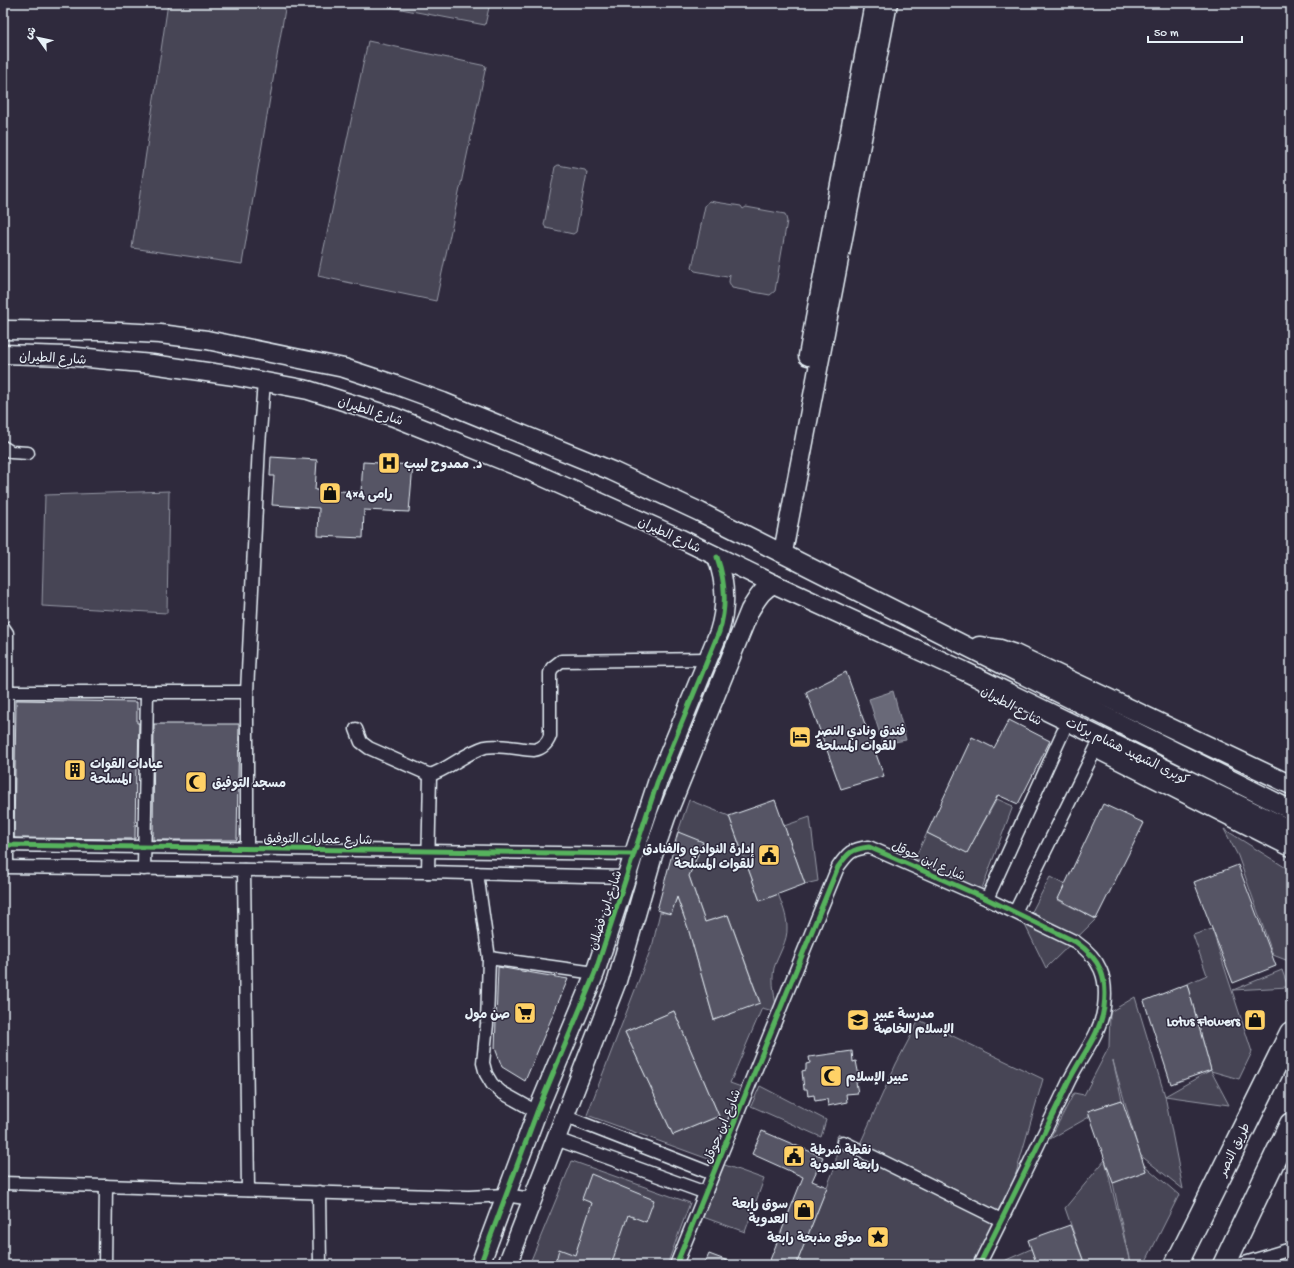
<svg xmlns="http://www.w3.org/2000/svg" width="1294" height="1268" font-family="'Gochi Hand','Playpen Sans Arabic',sans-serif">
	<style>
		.green { fill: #464455; stroke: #979aa6; fill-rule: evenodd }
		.water { fill: #696978; stroke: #9c9fab }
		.building { fill: #575565; stroke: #e8f1f8 }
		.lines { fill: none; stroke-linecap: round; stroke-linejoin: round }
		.street-casing { stroke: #e8f1f8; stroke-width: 15 }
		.secondary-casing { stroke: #e8f1f8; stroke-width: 21 }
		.highway-casing { stroke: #e8f1f8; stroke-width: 25 }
		.street { stroke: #2f2a3d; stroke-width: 12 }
		.secondary { stroke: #2f2a3d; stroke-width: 18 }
		.highway { stroke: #2f2a3d; stroke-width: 22 }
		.cycleway-casing { stroke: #2f2a3d; stroke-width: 8 }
		.cycleway { stroke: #56b35d; stroke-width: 5 }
		.labels { text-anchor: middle; stroke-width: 3; stroke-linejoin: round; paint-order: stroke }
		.street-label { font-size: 13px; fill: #e8f1f8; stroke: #2f2a3d }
		.poi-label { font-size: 13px; font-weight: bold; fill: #e8f1f8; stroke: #2f2a3d; text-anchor: start }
	</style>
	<rect width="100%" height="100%" fill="#2f2a3d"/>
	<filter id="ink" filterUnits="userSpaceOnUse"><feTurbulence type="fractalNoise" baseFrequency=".025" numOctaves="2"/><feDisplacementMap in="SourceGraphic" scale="8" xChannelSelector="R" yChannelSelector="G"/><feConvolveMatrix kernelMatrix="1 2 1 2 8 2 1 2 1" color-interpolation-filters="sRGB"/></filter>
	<g filter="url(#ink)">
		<g class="green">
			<path d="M168,3H286L242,264L132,248Z"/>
			<path d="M380,3H490L485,25L380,5Z"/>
			<path d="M368,41L486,66L436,301L318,276Z"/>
			<path d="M558,165L585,170L587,173L576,232L573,234L546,228L544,225L555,167Z"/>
			<path d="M709,201L741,206L743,209L746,207L785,214L787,221L775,291L770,295L732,288L729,282L730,274L727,277L695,271L692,268L705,206Z"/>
			<path d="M169,491L167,613L42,606L45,495Z"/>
			<path d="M997,799L1013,806L981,891L915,858L927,833L967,852Z"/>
			<path d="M689,800L729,816L760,901L778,894C782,904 787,916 787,927C788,941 778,955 774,968C771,983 775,997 777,1012L762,1008L730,1083L744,1088L711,1160L587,1115L653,943L660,912L671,914L677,897L688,928L714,1020L760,1002L728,915L705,922L689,876L678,832ZM674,1011L719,1116L673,1135L625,1032Z"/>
			<path d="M810,817L818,881L805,884L784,826Z"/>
			<path d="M1224,829L1291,871V962L1273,955L1238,856Z"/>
			<path d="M1050,877L1065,885L1058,900L1096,919L1046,968L1025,925Z"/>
			<path d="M1212,929L1252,1052L1239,1079L1211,1071L1229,1105L1165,1096L1183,1189L1140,1155L1113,1061L1122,1100L1088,1111L1089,1117L1050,1139L1074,1093L1084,1095L1109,1047L1110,1012L1135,997L1165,1096L1211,1070L1187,984L1207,975L1193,935Z"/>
			<path d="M1282,970L1288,987L1233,990Z"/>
			<path d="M919,1020L1043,1079L1002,1222L983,1265H796L836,1164V1138L839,1134L860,1144L896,1064Z"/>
			<path d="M760,1086L826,1120L821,1137L751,1106Z"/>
			<path d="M1105,1160L1130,1263L1113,1183L1146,1171L1144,1165L1179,1195L1144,1265H1085L1065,1208Z"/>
			<path d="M572,1161L690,1203L667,1265H529Z"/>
			<path d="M722,1164L764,1179L745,1232L703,1217Z"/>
			<path d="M1031,1248L1037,1265H995L1031,1249Z"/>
		</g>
		<path class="water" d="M893,691L906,740L883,744L869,699Z"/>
		<g class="building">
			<path d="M271,457L317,460L315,490L361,492L363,462L413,465L409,512L364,510L363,538L318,536L319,508L272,505L274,476H270Z"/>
			<path d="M846,672L884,776L841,789L806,692Z"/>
			<path d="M16,700L137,702V723H139L138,766H136L135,839L14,838Z"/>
			<path d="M1009,720L1050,741L1018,804L998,795L967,853L927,833L972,737L994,748Z"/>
			<path d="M154,724H239L237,840H153Z"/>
			<path d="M775,800L805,884L760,901L729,816Z"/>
			<path d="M1103,804L1144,823L1096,919L1058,899Z"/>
			<path d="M678,832L703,842L689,876L705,922L728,915L760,1003L714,1020L688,928L677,897L671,914L657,910Z"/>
			<path d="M1238,865L1276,966L1233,983L1194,882Z"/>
			<path d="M498,967L568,979L525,1081L502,1067L495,1048Z"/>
			<path d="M1187,984L1211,1070L1171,1084L1144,1001Z"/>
			<path d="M674,1011L719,1116L673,1135L625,1032Z"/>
			<path d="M852,1051L853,1062L856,1061L860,1081L856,1082L858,1093L846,1094L847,1102L828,1106L827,1099L815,1101L814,1095L808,1096L807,1089H804L802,1071L806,1070V1064L810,1063L809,1057Z"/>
			<path d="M1122,1100L1146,1171L1113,1183L1088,1111Z"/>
			<path d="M762,1131L823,1157L812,1181L827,1187L796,1265H768L803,1177L752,1154Z"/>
			<path d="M591,1174L654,1200L646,1222L628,1215L611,1265H555L559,1249L575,1255L592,1203L582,1199Z"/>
			<path d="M1070,1225L1085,1265H1037L1028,1240Z"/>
			<path d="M709,1254L736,1264V1265H704Z"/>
		</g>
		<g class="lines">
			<g class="street-casing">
				<g id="street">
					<path d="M3,447L11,452L28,453"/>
					<path d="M3,627L7,633V867"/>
					<path d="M6,692H247"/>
					<path d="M356,729L361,742L369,748L430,775C449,769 465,753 485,747C499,744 519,749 534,750C543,748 547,744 550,736V673L552,668L561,661L708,659"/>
					<path d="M3,845L633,854"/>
					<path d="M247,848V692L259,445L264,382"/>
					<path d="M3,867L428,872L626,877"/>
					<path d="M144,869L147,692"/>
					<path d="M244,870L248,1190"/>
					<path d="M428,872L430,775"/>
					<path d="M477,873L489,958L487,1024L483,1063L486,1074L492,1084L501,1092L537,1112"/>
					<path d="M987,899L1063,732"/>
					<path d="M1015,912L1096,748"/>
					<path d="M489,958L595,973"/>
					<path d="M564,1116L713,1174"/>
					<path d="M556,1139L706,1193"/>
					<path d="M843,1142L1001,1220"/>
					<path d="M3,1183L469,1197L505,1195L532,1199"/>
					<path d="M319,1192L320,1265"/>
					<path d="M105,1265L106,1186"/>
					<path d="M676,1265L838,867C848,853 851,849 869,847L987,899L1076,942C1100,959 1108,977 1104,1007C1101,1034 1079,1059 1068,1083C1039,1144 1009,1205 979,1265"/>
					<path d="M1238,1265L1291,1249"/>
				</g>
			</g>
			<g class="secondary-casing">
				<g id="secondary">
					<path d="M3,330L100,331L160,334L207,340L344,368L396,385L443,402L612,471L700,512L1291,810"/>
					<path d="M3,354L67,356L152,364L234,376L308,390L394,417L532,472L675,536L774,584L964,671L1291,830"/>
					<path d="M808,356L874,3"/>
					<path d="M783,552L888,3"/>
					<path d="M979,646L1000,649L1015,654L1291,785"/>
					<path d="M1103,752L1291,847"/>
					<path d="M480,1265L537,1112L595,973L657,783L719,632C727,606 726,583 717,557"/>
					<path d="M507,1265L617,981L653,855L666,817L750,610C757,599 762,589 774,584"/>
				</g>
			</g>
			<g class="highway-casing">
				<g id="highway">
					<path d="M1176,1265L1291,1033"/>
					<path d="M1224,1265L1291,1124"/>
				</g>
			</g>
			<use href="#street" class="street"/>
			<use href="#secondary" class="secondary"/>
			<use href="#highway" class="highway"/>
			<g class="cycleway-casing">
				<g id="cycleway">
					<path d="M3,845L633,854"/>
					<path d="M480,1265L537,1112L595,973L657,783L719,632C727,606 726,583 717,557"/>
					<path d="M676,1265L838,867C848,853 851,849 869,847L987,899L1076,942C1100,959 1108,977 1104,1007C1101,1034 1079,1059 1068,1083C1039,1144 1009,1205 979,1265"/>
				</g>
			</g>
			<use href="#cycleway" class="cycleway"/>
		</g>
	</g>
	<defs>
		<g id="hospital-square" transform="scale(1.15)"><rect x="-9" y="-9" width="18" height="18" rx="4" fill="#ffd166" stroke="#2f2a3d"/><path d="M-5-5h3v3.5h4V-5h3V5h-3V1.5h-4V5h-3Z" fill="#111"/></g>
		<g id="shop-square" transform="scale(1.15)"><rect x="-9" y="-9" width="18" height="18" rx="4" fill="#ffd166" stroke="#2f2a3d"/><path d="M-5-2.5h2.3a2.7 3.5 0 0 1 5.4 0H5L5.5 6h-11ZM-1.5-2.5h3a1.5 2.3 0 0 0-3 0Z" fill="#111"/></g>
		<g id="hotel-square" transform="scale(1.15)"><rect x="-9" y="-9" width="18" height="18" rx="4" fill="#ffd166" stroke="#2f2a3d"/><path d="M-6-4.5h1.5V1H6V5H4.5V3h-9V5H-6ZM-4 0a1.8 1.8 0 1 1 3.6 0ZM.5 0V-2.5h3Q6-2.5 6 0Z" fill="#111"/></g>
		<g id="building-square" transform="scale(1.15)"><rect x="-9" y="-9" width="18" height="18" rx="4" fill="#ffd166" stroke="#2f2a3d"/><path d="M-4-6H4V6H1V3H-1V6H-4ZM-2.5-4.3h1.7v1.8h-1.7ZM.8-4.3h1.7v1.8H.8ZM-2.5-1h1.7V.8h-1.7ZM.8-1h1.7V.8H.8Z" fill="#111"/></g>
		<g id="mosque-square" transform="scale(1.15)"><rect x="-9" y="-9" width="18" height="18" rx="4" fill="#ffd166" stroke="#2f2a3d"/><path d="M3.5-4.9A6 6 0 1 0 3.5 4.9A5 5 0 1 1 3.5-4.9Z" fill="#111"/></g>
		<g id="civic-square" transform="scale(1.15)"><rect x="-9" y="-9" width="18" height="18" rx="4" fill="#ffd166" stroke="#2f2a3d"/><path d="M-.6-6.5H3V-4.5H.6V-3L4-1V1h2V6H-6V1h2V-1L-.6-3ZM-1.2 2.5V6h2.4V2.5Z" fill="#111"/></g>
		<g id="supermarket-square" transform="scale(1.15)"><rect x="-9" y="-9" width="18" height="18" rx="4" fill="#ffd166" stroke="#2f2a3d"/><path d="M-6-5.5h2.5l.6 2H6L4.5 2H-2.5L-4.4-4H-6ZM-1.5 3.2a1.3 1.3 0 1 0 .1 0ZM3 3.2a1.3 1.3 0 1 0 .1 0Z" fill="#111"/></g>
		<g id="school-square" transform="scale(1.15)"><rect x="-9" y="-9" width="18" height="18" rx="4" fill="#ffd166" stroke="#2f2a3d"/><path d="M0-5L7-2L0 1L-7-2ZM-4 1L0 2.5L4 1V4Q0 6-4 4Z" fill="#111"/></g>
		<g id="sight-square" transform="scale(1.15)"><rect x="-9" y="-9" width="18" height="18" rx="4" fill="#ffd166" stroke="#2f2a3d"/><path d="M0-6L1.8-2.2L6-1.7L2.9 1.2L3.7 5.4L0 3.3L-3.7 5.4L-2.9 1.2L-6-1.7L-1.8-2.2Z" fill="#111"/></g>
	</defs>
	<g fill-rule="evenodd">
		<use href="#hospital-square" x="389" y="463"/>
		<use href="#shop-square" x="330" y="493"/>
		<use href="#hotel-square" x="800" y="737"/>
		<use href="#building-square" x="75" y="770"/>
		<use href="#mosque-square" x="196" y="782"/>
		<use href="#civic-square" x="769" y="855"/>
		<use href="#supermarket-square" x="525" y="1013"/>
		<use href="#school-square" x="858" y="1020"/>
		<use href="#shop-square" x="1255" y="1020"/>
		<use href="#mosque-square" x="831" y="1076"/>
		<use href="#civic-square" x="794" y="1156"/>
		<use href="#shop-square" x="804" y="1210"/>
		<use href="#sight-square" x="878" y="1237"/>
	</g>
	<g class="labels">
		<g class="street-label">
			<text transform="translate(53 357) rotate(3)" y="5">شارع الطيران</text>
			<text transform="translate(371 410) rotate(18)" y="5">شارع الطيران</text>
			<text transform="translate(670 534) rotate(25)" y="5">شارع الطيران</text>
			<text transform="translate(1012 705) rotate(29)" y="5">شارع الطيران</text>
			<text transform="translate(1128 750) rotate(26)" y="5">كوبرى الشهيد هشام بركات</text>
			<text transform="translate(318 838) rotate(1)" y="5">شارع عمارات التوفيق</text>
			<text transform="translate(929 860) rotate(24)" y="5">شارع ابن حوقل</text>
			<text transform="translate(604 910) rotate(-72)" y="5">شارع ابن فضلان</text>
			<text transform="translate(721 1126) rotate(-68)" y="5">شارع ابن حوقل</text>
			<text transform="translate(1233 1149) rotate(-64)" y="5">طريق النصر</text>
		</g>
		<g class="poi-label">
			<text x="404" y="468">د. ممدوح لبيب</text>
			<text x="346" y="498">رامى 4×4</text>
			<text x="816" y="735">فندق ونادي النصر<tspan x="816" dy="15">للقوات المسلحة</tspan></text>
			<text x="90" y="768">عيادات القوات<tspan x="90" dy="15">المسلحة</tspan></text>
			<text x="212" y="787">مسجد التوفيق</text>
			<text x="754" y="853" text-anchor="end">إدارة النوادي والفنادق<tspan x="754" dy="15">للقوات المسلحة</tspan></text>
			<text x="510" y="1018" text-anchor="end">صن مول</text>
			<text x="874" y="1018">مدرسة عبير<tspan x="874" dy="15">الإسلام الخاصة</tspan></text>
			<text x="1240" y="1025" text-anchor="end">Lotus Flowers</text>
			<text x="846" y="1081">عبير الإسلام</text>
			<text x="810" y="1154">نقطة شرطة<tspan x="810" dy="15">رابعة العدوية</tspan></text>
			<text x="788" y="1208" text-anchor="end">سوق رابعة<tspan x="788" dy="15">العدوية</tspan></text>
			<text x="862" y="1242" text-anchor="end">موقع مذبحة رابعة</text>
		</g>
	</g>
	<rect width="1294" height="1268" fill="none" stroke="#2f2a3d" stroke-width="16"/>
	<rect x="8" y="8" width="1278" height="1252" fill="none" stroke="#e8f1f8" stroke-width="1.5" filter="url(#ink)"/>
	<g transform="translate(38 38) rotate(303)" stroke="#2f2a3d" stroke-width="3" paint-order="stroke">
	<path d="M0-3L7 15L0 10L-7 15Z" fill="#e8f1f8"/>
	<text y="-6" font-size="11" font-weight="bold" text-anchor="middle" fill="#e8f1f8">ش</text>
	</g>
	<path d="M1148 36v6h94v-6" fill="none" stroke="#e8f1f8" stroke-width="2"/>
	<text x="1154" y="36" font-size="12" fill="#e8f1f8" stroke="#2f2a3d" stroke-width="3" paint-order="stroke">50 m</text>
</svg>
